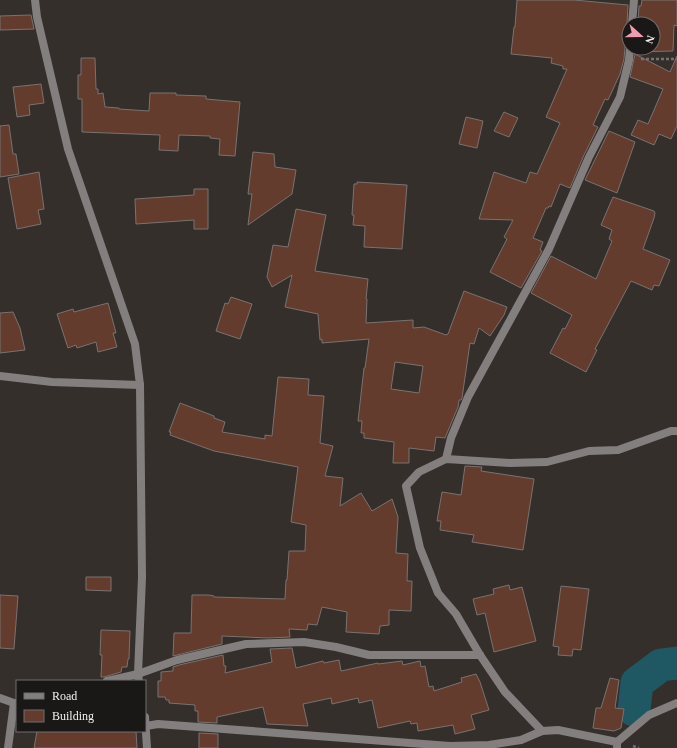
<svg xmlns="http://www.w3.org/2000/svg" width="677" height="748" font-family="'Times New Roman',serif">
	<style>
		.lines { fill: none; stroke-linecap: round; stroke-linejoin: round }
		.river { stroke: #1f5762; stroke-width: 33 }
		.building { fill: #643c2e; stroke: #797270; fill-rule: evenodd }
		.path { stroke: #76716e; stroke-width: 2.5; stroke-dasharray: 3 2; stroke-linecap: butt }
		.minor { stroke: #837f7f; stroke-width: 8 }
	</style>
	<rect width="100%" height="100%" fill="#352f2c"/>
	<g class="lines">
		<path class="river" d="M634,710L637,683L661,665L677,663"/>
	</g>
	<g class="building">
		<path d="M517,0H574L628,5L627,24L629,29V43L626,45L625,47L624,59L620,74L608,100L605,99L593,125L598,127L584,155L570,188L560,184L551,207L549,206L548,208H546L533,238L543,242L540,250L542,251L521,288L490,272L507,239L504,237L513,220L479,219L494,172L526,183L530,172L537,174L560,123L546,117L567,69H563V66L551,63L552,58L511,54L514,27H515Z"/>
		<path d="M642,0H677V26L674,25L673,51L635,52V48H653V24H638L639,6H641Z"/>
		<path d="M31,15L34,29L0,30V16Z"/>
		<path d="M635,54L670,72L677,56V126L671,139L659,134L654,145L631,135L638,120L648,124L663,89L630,77Z"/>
		<path d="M81,58H95L96,89H98V94L103,93L105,107L119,108V109L149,111L150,93H176V95L206,96V99L240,102L235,156L219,155L220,139L210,138V136L179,135L178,151L159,150L160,135L82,132V99H78V75H81Z"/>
		<path d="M41,84L44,103L29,105L30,115L17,117L13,87Z"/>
		<path d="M504,112L518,118L509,137L494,131Z"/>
		<path d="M466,117L483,121L477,148L459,144Z"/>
		<path d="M9,125L13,154H16L19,174L0,177V126Z"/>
		<path d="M609,131L635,142L617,193L585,180Z"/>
		<path d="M253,152L274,154L275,167L296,170L292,194L248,225L252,194H248Z"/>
		<path d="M39,172L44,209L38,210L41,224L17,229L8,178Z"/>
		<path d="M357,182L407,185L402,249L364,247L365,226L353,225L354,215H352L354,184H357Z"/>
		<path d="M194,189H208V229H194V220L136,224L135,199L194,195Z"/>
		<path d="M613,197L654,211L655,213L654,218L643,249L670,260L659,286L654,285L652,290L631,281L595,349L597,350L586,372L550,353L563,328L565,329L572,315L531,293L551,256L596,279L612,241L609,239L612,230L601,225Z"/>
		<path d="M296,209L326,215L315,271L368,279L366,299H367L366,323L413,320V328L424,327L446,335L448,334L464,291L507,307L504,315L490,336L479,328L474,344L470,343L462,398L461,400H459L458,407L445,438L436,437L434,451L409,448V463H393L394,442L364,438V433H361L362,421H358L364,368H365L369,339L322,343V339L320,340L318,314L285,307L292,275L272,287L267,277L273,245L288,247ZM395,362L423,366L419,393L391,389Z"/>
		<path d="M231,297L252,304L240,339L216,331L225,303L228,304Z"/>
		<path d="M108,303L116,333H113L117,347L98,352L96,342L77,348L76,345L68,348L57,314L73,309L74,312Z"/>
		<path d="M13,312L20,328L25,350L0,353V313Z"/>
		<path d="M278,377L309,379L308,395L324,396L320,443L333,446L325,476L343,478L340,506L361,493L372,511L392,499L398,517L396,553L408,554L407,581H412L411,611L389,610V625L380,626L379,634L346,632L347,612L322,607L317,625L308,624L307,630L289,629L290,637L268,638L222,636V644L173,656L174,633H191L192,595H209L214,596V597L285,599L286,580H287L289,551H305L306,525L291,522L298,467L214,451L170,435L171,432H169L180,403L214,416V418L225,422L222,432L265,439V435L272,436Z"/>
		<path d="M465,466L482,467L481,471L534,479L523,550L472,542L474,535L440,530L441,521H437L442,492L461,495Z"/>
		<path d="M86,577H111V591L86,590Z"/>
		<path d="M509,585L510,590L522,587L536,641L494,652L485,613L477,615L473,599L494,594L493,589Z"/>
		<path d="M561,586L589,589L581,650L573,649L572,656L558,655L559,647L553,646Z"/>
		<path d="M0,595L18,596L14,649L0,648Z"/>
		<path d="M101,630L130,631L129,659H128L127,667H122L121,672L104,677H101L102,655H100Z"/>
		<path d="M292,648L296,668L323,661L324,663L339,660L341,671L378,663V664L402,661L403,665L420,661L421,667L425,666L429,687L433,686L434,691L462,682L461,678L476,674L480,682L489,710L471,715L475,729L455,734L453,725L418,731L417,723L411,724L410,721L378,728L372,700L359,703L358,698L332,704L331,698L303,704L308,726L267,724L263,707L217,717V723L198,722V711H195V705L169,703V700H166L165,697H158V681H161V672L173,671V667L179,665L223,655L224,666H226L225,673L272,662L270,649Z"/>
		<path d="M610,678L619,680L615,708L624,709L621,728L614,731L593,728L596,708H601Z"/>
		<path d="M37,731H136L137,748H34Z"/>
		<path d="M199,733L218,734V748H199Z"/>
	</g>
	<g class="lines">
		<g class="path">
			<path d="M641,59H677"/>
			<path d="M633,746L639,748"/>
		</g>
		<g class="minor">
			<path d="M35,0L37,17L68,149L135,344L140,385L142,577L138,674L139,681"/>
			<path d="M632,24L634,0"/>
			<path d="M0,376L52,382L140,385"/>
			<path d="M446,459L451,438L468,397L549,249L589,157L620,97L629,60L630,48"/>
			<path d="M107,681L138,674L177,660L246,644L304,642L336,647L369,655H480"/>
			<path d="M0,698L14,703H17"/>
			<path d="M145,717L147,748"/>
			<path d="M146,726L158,724L450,746L489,745L521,740L542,731L558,730L617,742"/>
			<path d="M542,731L505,692L480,655L456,614L438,593L420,548L406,486L419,472L446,459L510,463L547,462L589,451L618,450L671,431H677"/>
			<path d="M8,748L14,703"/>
			<path d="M617,748V742L649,715L677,703"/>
		</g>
	</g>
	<rect x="16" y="680" width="130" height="52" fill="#1a1817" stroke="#706e6d"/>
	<rect x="24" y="693" width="20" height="6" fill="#837f7f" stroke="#706e6d"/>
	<text x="52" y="700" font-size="12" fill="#f2efed">Road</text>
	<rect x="24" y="710" width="20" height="12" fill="#643c2e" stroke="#706e6d"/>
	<text x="52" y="720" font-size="12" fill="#f2efed">Building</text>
	<g transform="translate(641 36) rotate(111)"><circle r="19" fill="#1a1817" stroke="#706e6d"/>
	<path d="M0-3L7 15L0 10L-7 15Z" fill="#f29aaf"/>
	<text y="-6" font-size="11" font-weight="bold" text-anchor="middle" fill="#f2efed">N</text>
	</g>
</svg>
